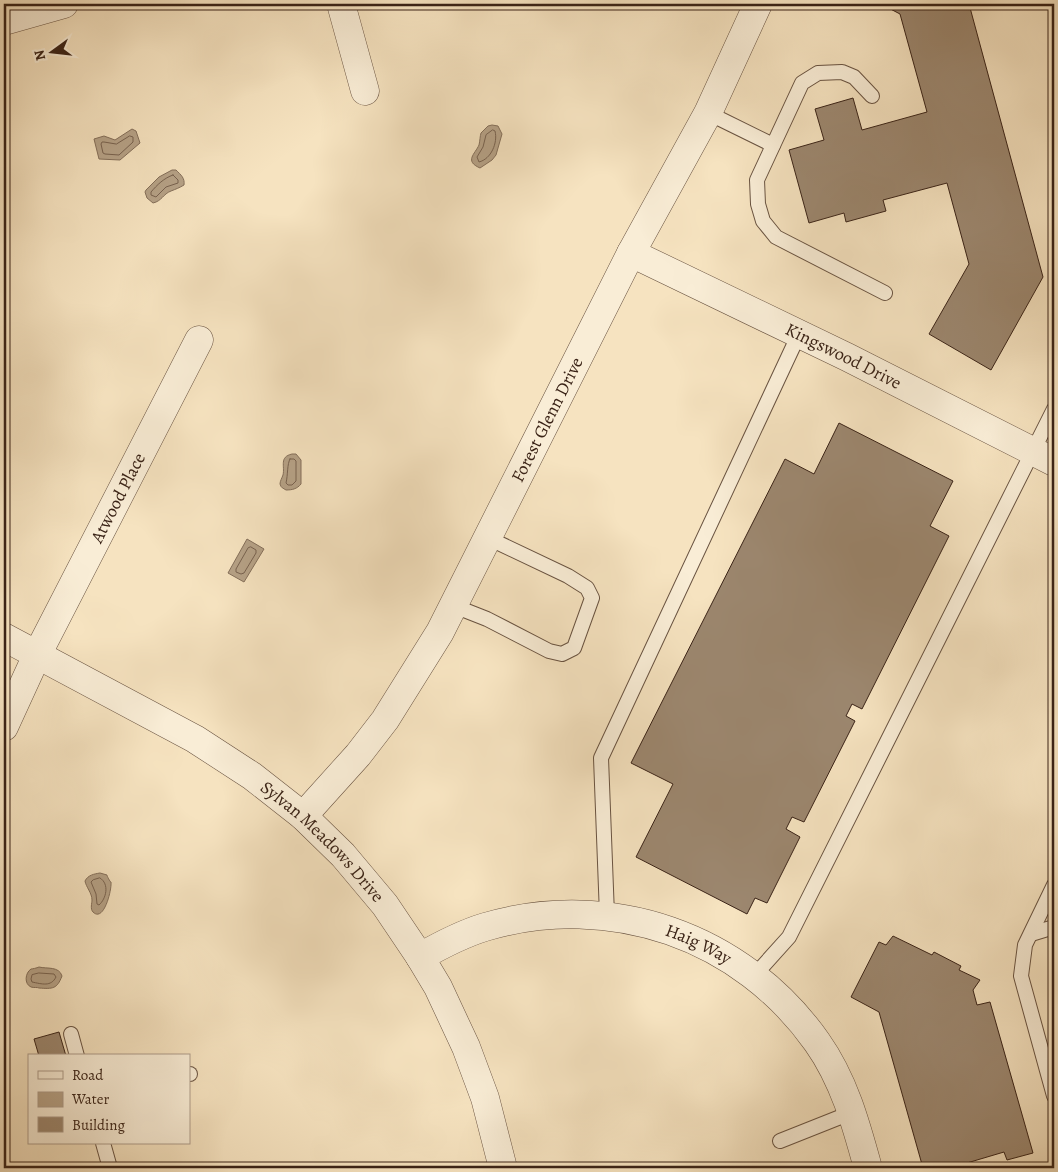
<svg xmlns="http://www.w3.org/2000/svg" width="1058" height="1172" font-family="Alegreya,serif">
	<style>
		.water { fill: #b6a287; stroke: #846f5a }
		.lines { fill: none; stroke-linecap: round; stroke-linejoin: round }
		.shore { stroke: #78624f; stroke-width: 1 }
		.building { fill: #9c876f; stroke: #3a2317 }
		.service-casing { stroke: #695341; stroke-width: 16 }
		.minor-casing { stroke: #695341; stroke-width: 29 }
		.tertiary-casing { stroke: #695341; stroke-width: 29 }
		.service { stroke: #f9edd6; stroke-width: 14 }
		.minor { stroke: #f9edd6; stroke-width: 28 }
		.tertiary { stroke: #f9edd6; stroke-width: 28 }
		.labels { text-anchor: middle; stroke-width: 5; stroke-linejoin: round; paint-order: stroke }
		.street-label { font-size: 18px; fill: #3a2317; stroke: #f9edd6 }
	</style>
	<rect width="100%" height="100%" fill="#f6e3c0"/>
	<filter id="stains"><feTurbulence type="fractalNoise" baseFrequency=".004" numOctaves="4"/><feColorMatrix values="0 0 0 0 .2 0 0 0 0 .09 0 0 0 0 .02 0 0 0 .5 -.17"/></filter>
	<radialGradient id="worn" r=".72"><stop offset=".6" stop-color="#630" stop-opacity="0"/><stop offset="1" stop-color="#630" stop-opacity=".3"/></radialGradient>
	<g class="water">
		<path d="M492,125L498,126L502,134L496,155L492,160L480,168C464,161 475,154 479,145C480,141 480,136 481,133L488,126Z"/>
		<path d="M132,129L136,131L140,143L120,160L99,159L94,139L104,136L115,140Z"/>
		<path d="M172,170H176C181,175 185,178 184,185C179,188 176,189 171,191C163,194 162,201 153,203L147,198L145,192L146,190L159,177Z"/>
		<path d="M292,454H296L301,460V484C297,489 292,490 286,490C283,488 281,488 280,484C280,481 282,478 283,475C285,466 279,457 292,454Z"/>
		<path d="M247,539L264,549L244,582L228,573Z"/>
		<path d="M100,873L107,875C107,876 110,882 111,882C112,889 104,923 93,912C90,909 92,903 92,900C92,893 86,887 85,881C88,875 94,874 100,873Z"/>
		<path d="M39,967C47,969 59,966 62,976C57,989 53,989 39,988C37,987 34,988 31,987C24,984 25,973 31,969C32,969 37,968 39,967Z"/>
	</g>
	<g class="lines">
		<g class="shore">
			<path d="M493,130L495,131C498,143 491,159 479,162L477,157L483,147L486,135Z"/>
			<path d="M130,136L133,137V142L119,155L105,154L103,153L101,144L102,142H104L116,144Z"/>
			<path d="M173,175L178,180V183L166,187L156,197L151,195V192C157,185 164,178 173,175Z"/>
			<path d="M290,459H294L296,461V481L292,485H288L286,483C288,475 287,464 290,459Z"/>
			<path d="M251,547L256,550V553L244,573L241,574L236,572V569L248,548Z"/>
			<path d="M100,878C110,884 106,899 99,905L97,904L96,894L91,882L93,880Z"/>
			<path d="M39,973L54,974L56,977C51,987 42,984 32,982L31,979L32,975Z"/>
		</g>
	</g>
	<g class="building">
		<path d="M881,4H969L1043,277L991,370L929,334L969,264L947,183L883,200L886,211L846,222L844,213L809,223L789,150L824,140L815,109L853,98L862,130L927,112L900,14Z"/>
		<path d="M839,423L953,481L930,526L949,536L862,709L852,704L846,716L855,721L804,822L792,817L786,829L800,837L767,903L755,898L747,914L636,857L673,784L631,763L785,459L814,474Z"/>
		<path d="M893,936L932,955L934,952L961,966L959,970L980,980L973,990L977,1005L990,1002L1033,1153L1007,1160L1004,1152L950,1168H923L879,1012L851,997L879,942L886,945Z"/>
		<path d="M59,1032L66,1056H39L34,1039Z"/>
	</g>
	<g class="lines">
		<g class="service-casing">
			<g id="service">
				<path d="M872,96L854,77L842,72L818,73L802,83L757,180L758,204L763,221L776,237L885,293"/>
				<path d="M708,113L773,145"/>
				<path d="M454,606L487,619L549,651L562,654L574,648L592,598L587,588L568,576L488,538"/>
				<path d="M1054,885L1025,945L1021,976L1054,1096"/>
				<path d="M607,915L601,758L799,334"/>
				<path d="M1031,934L1054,927"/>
				<path d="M754,976L789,937L1054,409"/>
				<path d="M71,1034L77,1056"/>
				<path d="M189,1074H190"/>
				<path d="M780,1141L853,1112"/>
				<path d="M103,1143L110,1168"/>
			</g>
		</g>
		<g class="minor-casing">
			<g id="minor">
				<path d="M341,4L365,91"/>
				<path d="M4,21L64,4"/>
				<path id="s1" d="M631,253L847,357L1054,462"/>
				<path id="s2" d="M4,727L37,655L199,340"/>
				<path id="s3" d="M303,816L358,755L385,720L440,632L631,253L708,113L758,4"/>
				<path id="s4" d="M420,957C441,945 462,934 485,927C611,890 742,936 817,1042C844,1080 856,1124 868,1168"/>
			</g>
		</g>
		<g class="tertiary-casing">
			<g id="tertiary">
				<path id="s5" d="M4,637L195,739L252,776L303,816L343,855L385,905L420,957L438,987L466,1047L485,1098L503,1168"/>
			</g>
		</g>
		<use href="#service" class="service"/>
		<use href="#minor" class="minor"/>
		<use href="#tertiary" class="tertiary"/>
	</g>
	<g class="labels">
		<g class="street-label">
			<text dy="6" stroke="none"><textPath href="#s1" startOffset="236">Kingswood Drive</textPath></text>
			<text dy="6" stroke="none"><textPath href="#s3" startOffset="468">Forest Glenn Drive</textPath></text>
			<text dy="6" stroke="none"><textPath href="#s2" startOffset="256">Atwood Place</textPath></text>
			<text dy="6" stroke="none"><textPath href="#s5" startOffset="381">Sylvan Meadows Drive</textPath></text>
			<text dy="6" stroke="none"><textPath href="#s4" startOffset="291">Haig Way</textPath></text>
		</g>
	</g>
	<rect width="1058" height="1172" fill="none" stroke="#f6e3c0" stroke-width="20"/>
	<rect x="5" y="5" width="1048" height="1162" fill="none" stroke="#3a2317" stroke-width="2.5"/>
	<rect x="10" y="10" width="1038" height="1152" fill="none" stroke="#3a2317"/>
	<rect x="28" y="1054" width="162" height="90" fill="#f9edd6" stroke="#ad9c8a"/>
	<rect x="38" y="1071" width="25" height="8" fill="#f9edd6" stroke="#ad9c8a"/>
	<text x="72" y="1080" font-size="15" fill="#3a2317">Road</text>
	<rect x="38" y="1092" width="25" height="15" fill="#b6a287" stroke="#ad9c8a"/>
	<text x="72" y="1104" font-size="15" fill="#3a2317">Water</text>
	<rect x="38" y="1117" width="25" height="15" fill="#9c876f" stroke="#ad9c8a"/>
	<text x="72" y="1130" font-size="15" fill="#3a2317">Building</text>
	<g transform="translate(52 52) rotate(255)" stroke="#f9edd6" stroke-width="4" paint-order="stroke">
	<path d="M0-4L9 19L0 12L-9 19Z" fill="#3a2317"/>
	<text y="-8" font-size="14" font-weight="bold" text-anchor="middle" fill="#3a2317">N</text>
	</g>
	<rect width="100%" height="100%" filter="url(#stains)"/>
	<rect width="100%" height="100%" fill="url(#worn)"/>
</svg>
